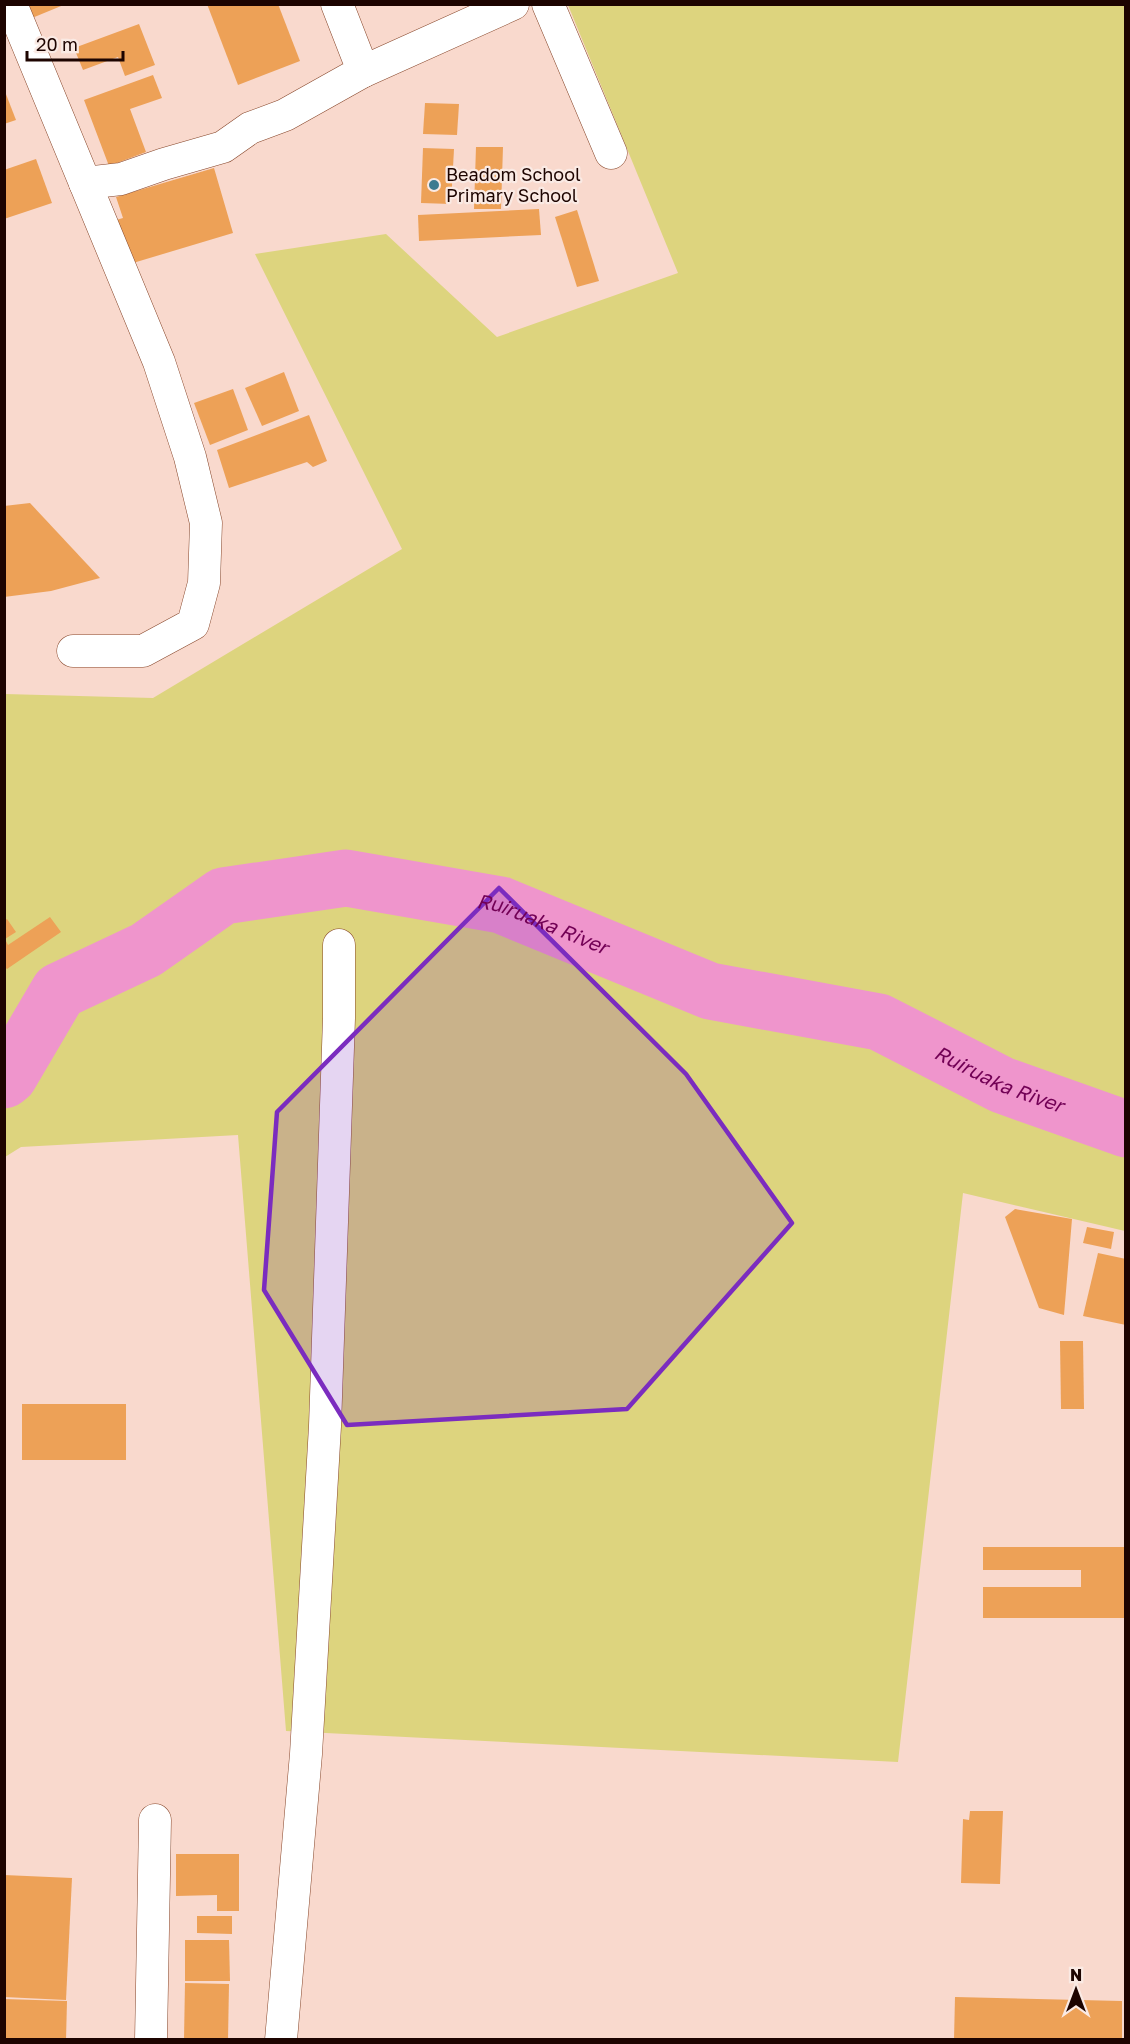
<svg xmlns="http://www.w3.org/2000/svg" width="1130" height="2044" font-family="'Golos Text',sans-serif">
	<style>
		.green { fill: #ddd47e }
		.lines { fill: none; stroke-linecap: round; stroke-linejoin: round }
		.river { stroke: #ef95cc; stroke-width: 57 }
		.building { fill: #eda157 }
		.minor-casing { stroke: #87462a; stroke-width: 33 }
		.minor { stroke: #fff; stroke-width: 32 }
		.marked { fill: #7b2cbf; fill-opacity: 0.2; stroke: #7b2cbf; stroke-width: 4.5; stroke-linejoin: round }
		.poi-dot { fill: #3d7b90; stroke: #faeae4; stroke-width: 2 }
		.labels { text-anchor: middle; stroke-width: 4.5; stroke-linejoin: round; paint-order: stroke }
		.poi-label { font-size: 18px; fill: #1d0400; stroke: #faeae4; text-anchor: start }
		.water-label { font-size: 20px; font-style: italic; fill: #720155; stroke: #faeae4 }
	</style>
	<rect width="100%" height="100%" fill="#f9d9cd"/>
	<path class="green" d="M568,5H1125V1231L963,1193L898,1762L286,1731L238,1135L21,1147L5,1157V694L153,698L402,549L255,254L386,234L497,337L678,273Z"/>
	<g class="lines">
		<path class="river" id="s1" d="M4,1080L9,1076L59,991L146,950L223,896L346,878L501,905L710,991L879,1022L1002,1085L1126,1129"/>
	</g>
	<g class="building">
		<path d="M27,4H66L32,18Z"/>
		<path d="M207,4H278L300,61L238,85Z"/>
		<path d="M139,24L155,65L125,76L118,57L83,70L74,48Z"/>
		<path d="M153,75L162,98L130,109L146,152L109,166L84,100Z"/>
		<path d="M4,89L16,120L4,124Z"/>
		<path d="M425,103L459,104L457,135L423,134Z"/>
		<path d="M476,147H503L501,209H474Z"/>
		<path d="M423,148L454,149L451,204L421,203Z"/>
		<path d="M36,159L52,203L4,219V170Z"/>
		<path d="M214,168L233,233L123,266L109,222L123,218L116,197Z"/>
		<path d="M539,209L541,235L419,241L418,215Z"/>
		<path d="M577,210L599,281L577,287L555,217Z"/>
		<path d="M284,372L299,411L262,426L245,388Z"/>
		<path d="M233,389L248,430L210,445L194,403Z"/>
		<path d="M309,415L327,461L313,467L307,462L229,488L217,450Z"/>
		<path d="M30,503L100,578L51,591L4,597V506Z"/>
		<path d="M50,917L61,932L7,969L4,966V921L7,919L16,932L5,939L8,945Z"/>
		<path d="M1015,1209L1072,1219L1064,1315L1039,1308L1005,1217Z"/>
		<path d="M1087,1227L1114,1232L1111,1249L1083,1243Z"/>
		<path d="M1098,1253L1126,1259V1325L1083,1316Z"/>
		<path d="M1060,1341H1083L1084,1409H1061Z"/>
		<rect x="22" y="1404" width="104" height="56"/>
		<path d="M983,1547H1126V1618H983V1587H1081V1570H983Z"/>
		<path d="M970,1811H1003L1000,1884L961,1883L963,1819L969,1820Z"/>
		<path d="M176,1854H239V1911H217V1895L176,1896Z"/>
		<path d="M4,1875L72,1878L66,2000L4,1997Z"/>
		<path d="M197,1916H232V1934L197,1933Z"/>
		<path d="M185,1940H229L230,1981H185Z"/>
		<path d="M185,1983L229,1984L228,2040H184Z"/>
		<path d="M955,1997L1122,2001V2040H954Z"/>
		<path d="M4,1999L67,2001L66,2040H4Z"/>
	</g>
	<g class="lines">
		<g class="minor-casing">
			<g id="minor">
				<path d="M11,4L159,362L190,457L206,523L204,583L193,624L143,651H73"/>
				<path d="M548,4L611,153"/>
				<path d="M362,72L513,4"/>
				<path d="M85,183L121,179L164,164L223,147L250,128L285,115L360,73L362,72L360,63L337,4"/>
				<path d="M151,2040L155,1820"/>
				<path d="M281,2040L306,1754L325,1426L339,1018V945"/>
			</g>
		</g>
		<use href="#minor" class="minor"/>
	</g>
	<path class="marked" d="M499,888L686,1074L792,1223L627,1409L347,1425L264,1290L277,1112Z"/>
	<circle class="poi-dot" cx="434" cy="185" r="6"/>
	<g class="labels">
		<g class="poi-label">
			<text x="446" y="181">Beadom School<tspan x="446" dy="21">Primary School</tspan></text>
		</g>
		<g class="water-label">
			<text dy="7" stroke="none"><textPath href="#s1" startOffset="622">Ruiruaka River</textPath></text>
			<text dy="7" stroke="none"><textPath href="#s1" startOffset="1108">Ruiruaka River</textPath></text>
		</g>
	</g>
	<rect width="1130" height="2044" fill="none" stroke="#1d0400" stroke-width="12"/>
	<g transform="translate(1076 1990)" stroke="#faeae4" stroke-width="4.5" paint-order="stroke">
	<path d="M0-4.5L10 22L0 15L-10 22Z" fill="#1d0400"/>
	<text y="-9" font-size="16" font-weight="bold" text-anchor="middle" fill="#1d0400">N</text>
	</g>
	<path d="M27 51v9h96v-9" fill="none" stroke="#1d0400" stroke-width="3"/>
	<text x="36" y="51" font-size="18" fill="#1d0400" stroke="#faeae4" stroke-width="4.5" paint-order="stroke">20 m</text>
</svg>
